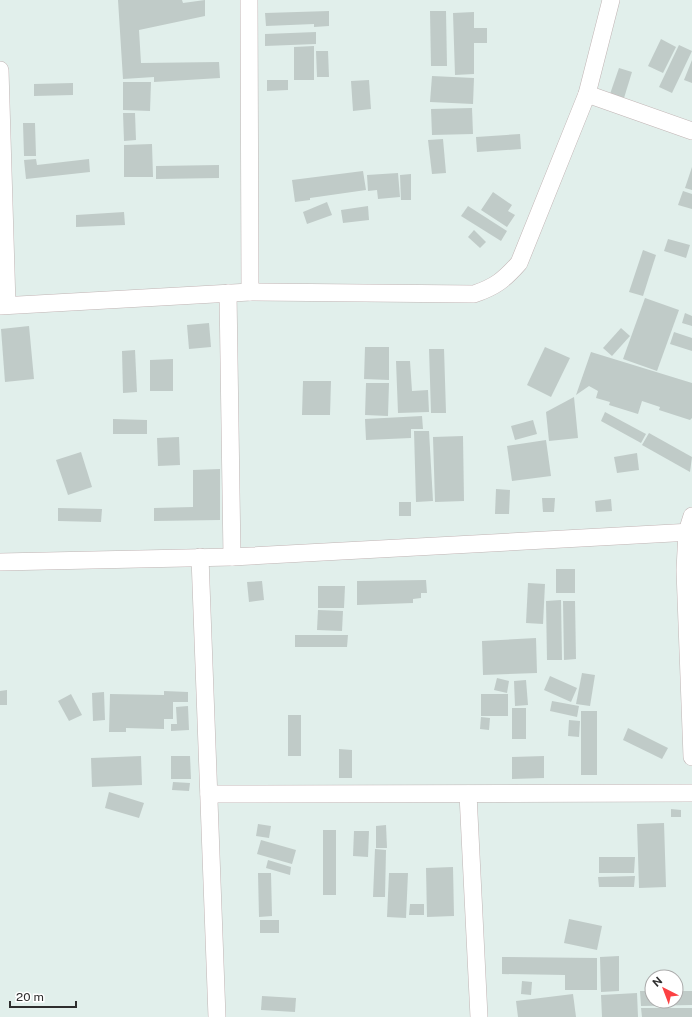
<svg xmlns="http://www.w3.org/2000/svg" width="692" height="1017" font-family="'Public Sans',sans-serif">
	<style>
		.building { fill: #c0cbc8 }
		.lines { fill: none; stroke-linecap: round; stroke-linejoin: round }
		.street-casing { stroke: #c1b4b4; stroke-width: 18 }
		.street { stroke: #fff; stroke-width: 17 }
	</style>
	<rect width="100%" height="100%" fill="#e1efeb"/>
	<g class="building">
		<path d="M118,0H182L183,3L205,0V16L139,30L141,63L219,62L220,78L154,82V77L123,79Z"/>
		<path d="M329,11V26L314,27V24L266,26L265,13Z"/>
		<path d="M430,11H446L447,66H431Z"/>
		<path d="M474,12V28H487V43H474V74L455,75L453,13Z"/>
		<path d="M316,32V44L265,46V34Z"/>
		<path d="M661,39L676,47L663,73L648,66Z"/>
		<path d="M679,45L692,51L672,93L659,87Z"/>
		<path d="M314,46V80H294V47Z"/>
		<path d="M316,51H328L329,77H317Z"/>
		<path d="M692,60V83L684,80Z"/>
		<path d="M619,68L632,72L624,98L610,94Z"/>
		<path d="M432,76L474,78L473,104L430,102Z"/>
		<path d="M267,80H288V90L267,91Z"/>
		<path d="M369,80L371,109L353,111L351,81Z"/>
		<path d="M123,82H151L150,111L123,110Z"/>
		<path d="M73,83V95L34,96V84Z"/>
		<path d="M472,108L473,134L432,135L431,109Z"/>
		<path d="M123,113H135L136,140L124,141Z"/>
		<path d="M23,123H35L36,156H24Z"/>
		<path d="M520,134L521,149L477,152L476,137Z"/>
		<path d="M443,139L446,173L432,174L428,140Z"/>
		<path d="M152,144L153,177H124V145Z"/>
		<path d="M36,159L37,165L89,159L90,172L26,179L24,160Z"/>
		<path d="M219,165V178L156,179V166Z"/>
		<path d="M692,167V190L685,188Z"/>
		<path d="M363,171L366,190L310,198V200L295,202L292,180Z"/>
		<path d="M398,173L400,197L378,199L377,190L368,191L367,175Z"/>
		<path d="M411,174V200H401L400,175Z"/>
		<path d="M683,191L692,194V209L678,205Z"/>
		<path d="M493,192L512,205L508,211L515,215L507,227L481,210Z"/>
		<path d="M327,202L332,215L307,224L303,212Z"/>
		<path d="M368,206L369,220L343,223L341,210Z"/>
		<path d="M468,206L507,231L501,241L461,216Z"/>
		<path d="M124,212L125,225L76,227V215Z"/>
		<path d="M474,230L486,242L480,248L468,237Z"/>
		<path d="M668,239L690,245L686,258L664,251Z"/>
		<path d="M643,250L656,255L643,296L629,292Z"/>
		<path d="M645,298L679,310L657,371L623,359Z"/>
		<path d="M685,313L692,316V326L682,323Z"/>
		<path d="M209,323L211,347L189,349L187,325Z"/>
		<path d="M29,326L34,379L5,382L1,329Z"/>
		<path d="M621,328L630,336L612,356L603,348Z"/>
		<path d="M674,332L692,338V351L670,344Z"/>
		<path d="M365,347H389V380L364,379Z"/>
		<path d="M545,347L570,358L551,397L527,385Z"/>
		<path d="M429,349H444L446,413H431Z"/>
		<path d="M135,350L137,392L123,393L122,351Z"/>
		<path d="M591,352L692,383V418L690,420L659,410L660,407L642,401L638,414L609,405L610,402L596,398L598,391L589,386L576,395Z"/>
		<path d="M173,359V391H150V360Z"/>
		<path d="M396,361H410L412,391L428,390L429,412L398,413Z"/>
		<path d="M303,381H331L330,415H302Z"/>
		<path d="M366,383H389L388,416L365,415Z"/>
		<path d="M574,397L578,438L549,441L546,412Z"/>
		<path d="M605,412L646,434L641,443L601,421Z"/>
		<path d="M422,416L423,429H411V438L366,440L365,419Z"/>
		<path d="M113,419L147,420V434H113Z"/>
		<path d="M533,420L537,434L515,440L511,426Z"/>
		<path d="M414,431H429L433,501L416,502Z"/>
		<path d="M649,433L692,457L690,472L642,445Z"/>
		<path d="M463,436L464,501L435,502L433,437Z"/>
		<path d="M179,437L180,465L158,466L157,438Z"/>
		<path d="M546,440L551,476L512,481L507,446Z"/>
		<path d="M81,452L92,487L68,495L56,460Z"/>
		<path d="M637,453L639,470L617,473L614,457Z"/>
		<path d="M220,469V520L154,521V508L193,507V470Z"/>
		<path d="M496,489L510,490L509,514H495Z"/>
		<path d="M542,498H555L554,512H543Z"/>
		<path d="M611,499L612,511L596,512L595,501Z"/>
		<rect x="399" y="502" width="12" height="14"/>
		<path d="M58,508L102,509L101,522L58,521Z"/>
		<rect x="556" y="569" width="19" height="24"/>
		<path d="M426,580L427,593H421V598L413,599V603L357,605V581Z"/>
		<path d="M262,581L264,600L249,602L247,582Z"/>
		<path d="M528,583L545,584L543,624L526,623Z"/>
		<path d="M318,586H345L344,608H318Z"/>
		<path d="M561,600L562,660H547L546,601Z"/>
		<path d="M563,601H575L576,659L564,660Z"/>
		<path d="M318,610L343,611L342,631L317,630Z"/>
		<path d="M295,635H348L347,647H295Z"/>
		<path d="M536,638L537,673L483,675L482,641Z"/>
		<path d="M582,673L595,675L590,706L576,704Z"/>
		<path d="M550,676L577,688L571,702L544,690Z"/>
		<path d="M497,678L509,681L507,693L494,690Z"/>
		<path d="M526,680L528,705L515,706L514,681Z"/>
		<path d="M7,690V705H0V691Z"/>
		<path d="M164,691L188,692V702H173V719H164V729L126,728V732H109L110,694L164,695Z"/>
		<path d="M104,692L105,720L93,721L92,693Z"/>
		<path d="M71,694L82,715L69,721L58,701Z"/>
		<rect x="481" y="694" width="27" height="22"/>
		<path d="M552,701L579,706L577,717L550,711Z"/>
		<path d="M188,706L189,730L171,731V724H177L176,707Z"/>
		<rect x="512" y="708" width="14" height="31"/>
		<rect x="581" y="711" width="16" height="64"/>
		<rect x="288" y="715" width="13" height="41"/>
		<path d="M481,717L490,718L489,730L480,729Z"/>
		<path d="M569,720L580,721L579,737L568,736Z"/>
		<path d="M628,728L668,748L662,759L623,740Z"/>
		<path d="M339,749L352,750V778H339Z"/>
		<path d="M141,756L142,785L92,787L91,758Z"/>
		<path d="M171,756H190L191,779H171Z"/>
		<path d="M544,756V778L512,779V757Z"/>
		<path d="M173,782L190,783L189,791L172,790Z"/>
		<path d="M109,792L144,803L139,818L105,808Z"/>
		<path d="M671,809L681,810V817H671Z"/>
		<path d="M664,823L666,887L639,888L637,824Z"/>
		<path d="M258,824L271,826L269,838L256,836Z"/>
		<path d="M386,825L387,848H376V826Z"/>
		<rect x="323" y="830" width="13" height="65"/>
		<path d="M354,831H369L368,857L353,856Z"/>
		<path d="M261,840L296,850L292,864L257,854Z"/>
		<path d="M375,849L386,850L385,897H373Z"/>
		<path d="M599,857H635L634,873H599Z"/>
		<path d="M268,860L291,867L290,875L266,868Z"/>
		<path d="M453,867L454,916L427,917L426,868Z"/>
		<path d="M258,873H271L272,916L259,917Z"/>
		<path d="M389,873H408L406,918L387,917Z"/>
		<path d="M635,876L634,887H599L598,877Z"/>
		<path d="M410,904H424V915H409Z"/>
		<path d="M569,919L602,926L597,950L564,943Z"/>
		<rect x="260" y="920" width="19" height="13"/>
		<path d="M619,956V991L601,992L600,957Z"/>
		<path d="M502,957L597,958V990H565V975L502,974Z"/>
		<path d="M522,981L532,982L531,995L521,994Z"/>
		<path d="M640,991H652V1001H676V991H692V1005L641,1006Z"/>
		<path d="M637,993L638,1017H602L601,995Z"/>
		<path d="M573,994L576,1017H518L516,1001Z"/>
		<path d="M262,996L296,998L295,1012L261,1010Z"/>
		<path d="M641,1008H692V1017H642Z"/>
	</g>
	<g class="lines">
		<g class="street-casing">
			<g id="street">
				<path d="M249,0L250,292"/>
				<path d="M0,70L7,305"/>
				<path d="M587,94L692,131"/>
				<path d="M228,293L232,557"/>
				<path d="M0,306L250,292L474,294C495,287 504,280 519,263L587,94L611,0"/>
				<path d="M692,516L687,532L685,570L692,757"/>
				<path d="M200,557L217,1017"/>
				<path d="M0,562L232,557L692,532"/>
				<path d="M209,794L692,793"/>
				<path d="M468,794L479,1017"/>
			</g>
		</g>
		<use href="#street" class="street"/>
	</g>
	<g transform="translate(664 989) rotate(318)"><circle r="19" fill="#ffffff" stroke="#ababab"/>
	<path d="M0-3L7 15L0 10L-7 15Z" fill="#fc4143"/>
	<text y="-6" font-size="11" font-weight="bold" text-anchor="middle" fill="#2e2e2e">N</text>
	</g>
	<path d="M10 1001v6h66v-6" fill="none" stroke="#2e2e2e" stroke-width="2"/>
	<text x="16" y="1001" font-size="12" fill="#2e2e2e" stroke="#ffffff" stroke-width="3" paint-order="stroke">20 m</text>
</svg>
